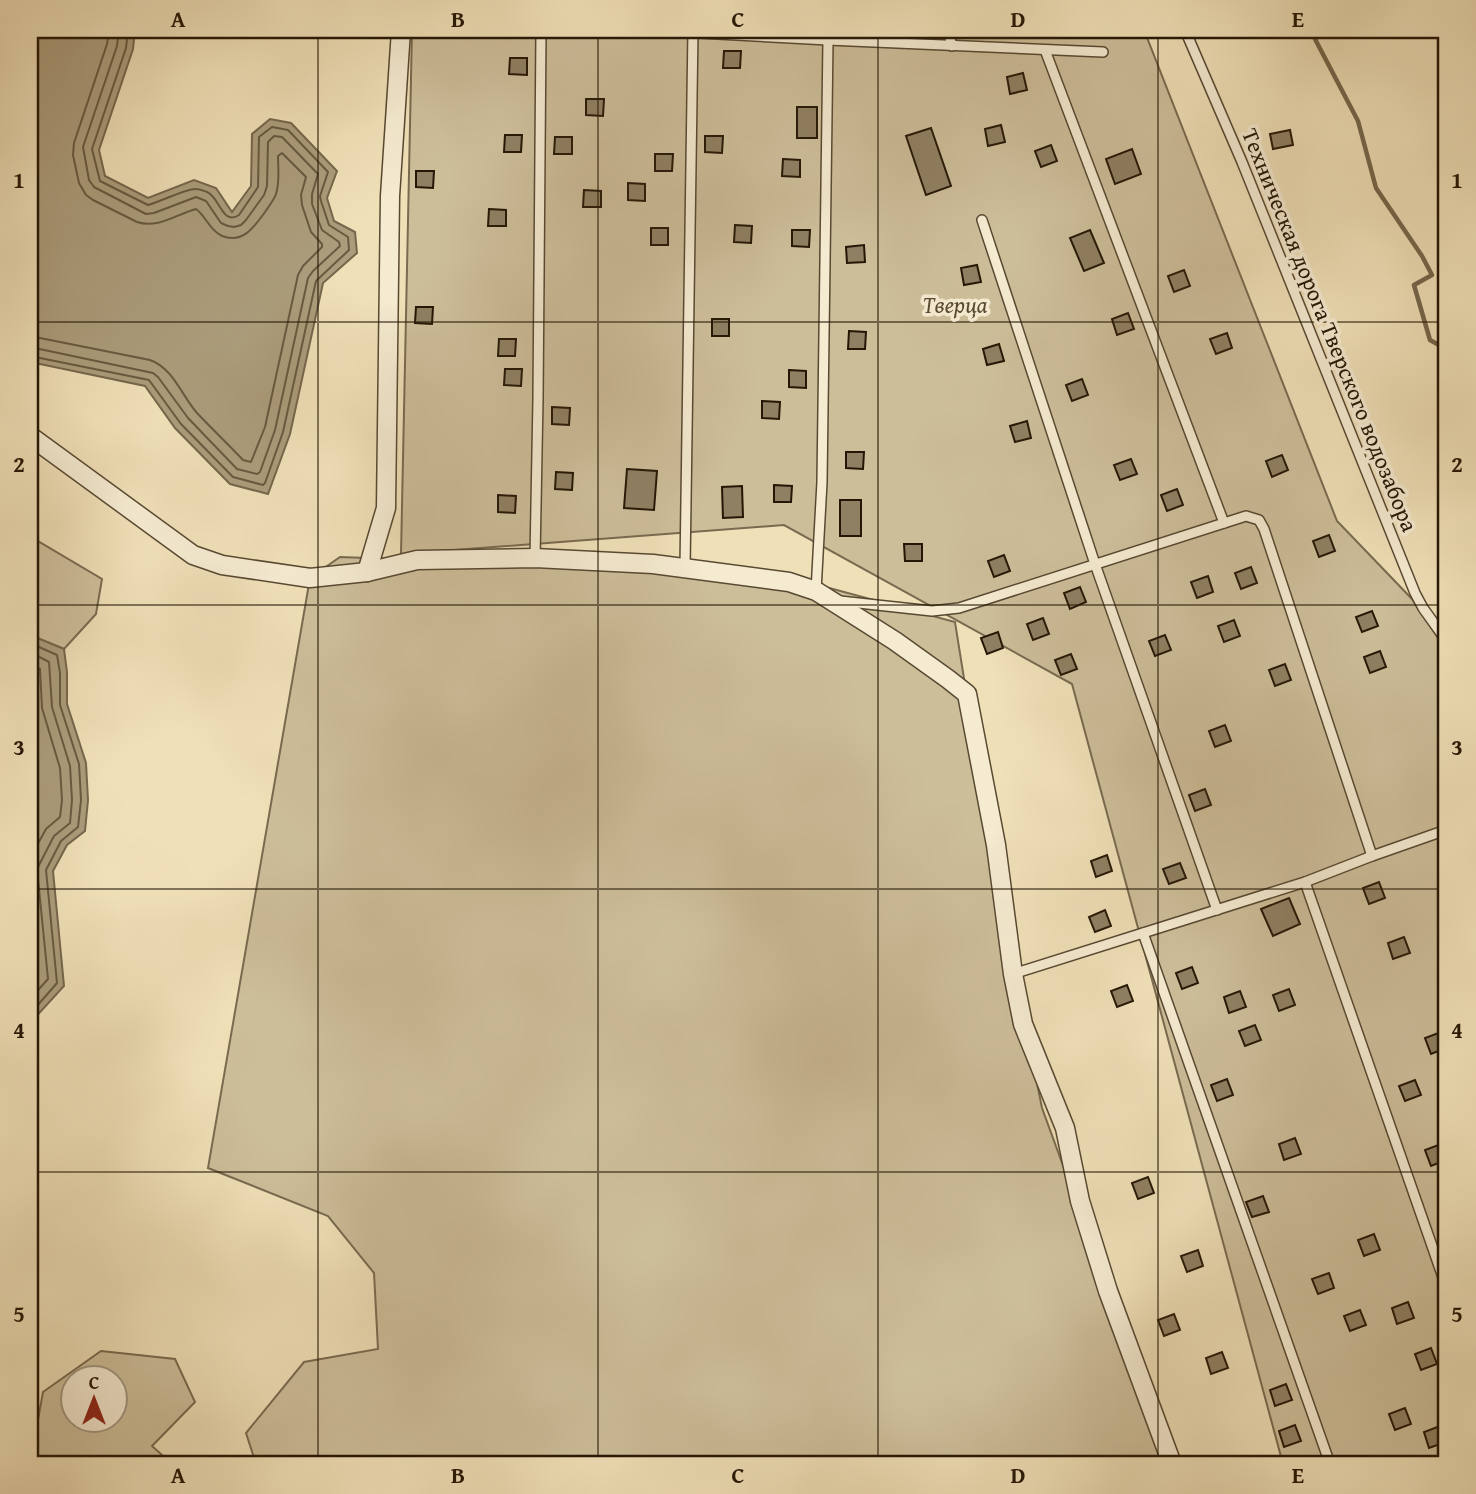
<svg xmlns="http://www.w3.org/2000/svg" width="1476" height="1494" font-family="'Gentium Book Plus',serif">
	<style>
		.green { fill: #cdbe9a; stroke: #796a50; stroke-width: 2; fill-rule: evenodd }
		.water { fill: #ab9c7b; stroke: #75674c; stroke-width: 2 }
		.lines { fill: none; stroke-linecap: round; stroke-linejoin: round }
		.shore { stroke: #685a40; stroke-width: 2 }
		.stream { stroke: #75674c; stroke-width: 4.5 }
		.building { fill: #8f8063; stroke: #251706; stroke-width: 2 }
		.lane-casing { stroke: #584932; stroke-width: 12 }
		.street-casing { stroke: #584932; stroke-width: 21 }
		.lane { stroke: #f5ebd1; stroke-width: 9 }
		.street { stroke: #f5ebd1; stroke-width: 18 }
		.grid { fill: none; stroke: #251706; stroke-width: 2; stroke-opacity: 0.55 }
		.labels { text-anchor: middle; stroke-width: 7; stroke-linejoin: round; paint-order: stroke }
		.park-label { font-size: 23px; font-style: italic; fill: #574932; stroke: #f5ebd1 }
		.street-label { font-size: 23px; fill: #251706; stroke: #f5ebd1 }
		.neatline { fill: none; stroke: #251706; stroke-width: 2.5 }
		.grid-label { font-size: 23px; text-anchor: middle; font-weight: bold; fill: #251706 }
	</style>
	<rect width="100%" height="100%" fill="#f0e0b8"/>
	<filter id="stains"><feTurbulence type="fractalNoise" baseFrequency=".00286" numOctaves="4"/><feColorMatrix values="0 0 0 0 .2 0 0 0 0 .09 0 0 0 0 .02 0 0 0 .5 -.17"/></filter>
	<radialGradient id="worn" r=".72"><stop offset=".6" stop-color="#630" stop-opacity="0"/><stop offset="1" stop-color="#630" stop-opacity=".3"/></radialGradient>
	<g class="green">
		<path d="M412,30H1144L1337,521L1412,599L1446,650V1464H1283L1072,684L784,525L401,554Z"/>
		<path d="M30,479L34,484L32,516L38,541L102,579L96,614L64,649L30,635Z"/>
		<path d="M340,557L774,573L955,622L997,885L1042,1108L1172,1464H256L246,1433L304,1362L378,1349L374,1273L328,1216L208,1168L310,578Z"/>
		<path d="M101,1351L175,1359L195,1402L152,1446L172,1464H30L43,1392ZM74,1378H116V1420H74Z"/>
	</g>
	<g class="water">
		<path d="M30,30H135L133,49L99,150L105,176L148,198L194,180L216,188L232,212L251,186L252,134L270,119L291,123L337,171L327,198L334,221L355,232L357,253L323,283L290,434L268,494L230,484L175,428L145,386L30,362Z"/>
		<path d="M30,635L64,649L67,672V704L86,763L88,800L85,831L67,845L53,871L64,986L32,1021L30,1019Z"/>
	</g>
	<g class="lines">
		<g class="shore">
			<path d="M30,336L150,360C173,368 182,396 197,413C212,429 228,444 243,460L251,462L265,427L298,275L303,266L322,247V244L311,232L302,205L301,195L306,177L282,153L278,156C278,168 280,182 276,194C274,200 269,206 265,212C254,227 243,244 222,236C209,230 206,216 196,209C177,214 158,229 137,222L93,200L86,195L79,183L73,155L74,143L107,44L109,30"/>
			<path d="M30,347L153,373L158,377L188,418L237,469L257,474L260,472L275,430L308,278L313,271L340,246L339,242L322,230L312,204V194L318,174L282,137L274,136L268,142L267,186L264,195L246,220L241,225L234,227L228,226L221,223L206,201L196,197L154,213L146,214L94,187L89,180L83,147L117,46L119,30"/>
			<path d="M30,356L149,380L181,424L233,477L263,485L265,483L283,432L316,281L349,250L348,237L329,225L321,201L320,196L328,172L288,130L272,127L259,137L258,187L239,215C222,226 220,197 207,192C204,191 200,189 196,189C187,188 160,202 148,205L100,181L92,149L126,48L128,30"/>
			<path d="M30,643L57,655L60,673V705L79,764L81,800L78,827L61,841L46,870L57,983L30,1014"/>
			<path d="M30,652L49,662L52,707L70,766L72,800L70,823L54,836L37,869L48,979L30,999"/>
			<path d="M30,664L40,669L42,708L60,768L62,800L60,817L46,829L30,858"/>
			<path d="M30,906L37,975L30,984"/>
		</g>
		<path class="stream" d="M1326,30L1315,39L1358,121L1376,188L1422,256L1432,275L1414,285L1430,340L1446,349"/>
	</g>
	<g class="building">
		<path d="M1049,30H1067V32L1051,36Z"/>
		<path d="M724,51H741L740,68H723Z"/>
		<path d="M510,58H527V75L509,74Z"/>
		<path d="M1023,73L1027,90L1010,94L1007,77Z"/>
		<path d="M586,99H604L603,116L586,115Z"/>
		<rect x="797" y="107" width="20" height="31"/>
		<path d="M1001,125L1005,142L988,146L985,129Z"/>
		<path d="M931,128L951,186L926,195L906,136Z"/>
		<path d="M1290,130L1293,145L1273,149L1270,134Z"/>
		<path d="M505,135H522L521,152H504Z"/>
		<path d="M705,136H723L722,153L705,152Z"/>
		<path d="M555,137H572V154H554Z"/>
		<path d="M1051,145L1057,161L1041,167L1035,151Z"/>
		<path d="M1132,149L1141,174L1115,184L1106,159Z"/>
		<path d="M655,154H673L672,171H655Z"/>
		<path d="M783,159L800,160V177L782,176Z"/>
		<path d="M416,171H434L433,188L416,187Z"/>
		<path d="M628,183L645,184V201L628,200Z"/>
		<path d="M584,190L601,191V207H583Z"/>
		<path d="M489,209L506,210V226H488Z"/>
		<path d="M735,225L752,226L751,243L734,242Z"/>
		<rect x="651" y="228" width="17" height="17"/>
		<path d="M792,230H810L809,247L792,246Z"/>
		<path d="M1090,230L1104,263L1084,271L1070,238Z"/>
		<path d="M864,245L865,262L847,263L846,247Z"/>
		<path d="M977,265L981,282L964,285L961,268Z"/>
		<path d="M1184,270L1190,286L1174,292L1168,276Z"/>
		<path d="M416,307H433L432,324L415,323Z"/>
		<path d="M1128,313L1134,329L1117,335L1112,319Z"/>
		<rect x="712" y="319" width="17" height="17"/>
		<path d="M849,331L866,332L865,349H848Z"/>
		<path d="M1227,333L1232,348L1216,354L1210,339Z"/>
		<path d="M499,339H516L515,356H498Z"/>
		<path d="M999,344L1004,361L987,365L983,349Z"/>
		<path d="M505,369H522L521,386L504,385Z"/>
		<path d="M789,370L806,371V388L789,387Z"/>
		<path d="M1082,379L1088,395L1072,401L1066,385Z"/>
		<path d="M762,401L780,402L779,419L762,418Z"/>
		<path d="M552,407L570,408L569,425L552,424Z"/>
		<path d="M1027,421L1031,438L1015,442L1010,426Z"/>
		<path d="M846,452H864L863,469L846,468Z"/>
		<path d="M1282,455L1288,470L1272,477L1266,461Z"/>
		<path d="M1131,459L1137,474L1120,480L1114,465Z"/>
		<path d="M627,469L657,471L654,510L624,508Z"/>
		<path d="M556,472L573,473L572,490L555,489Z"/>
		<path d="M774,485L792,486L791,502H774Z"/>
		<path d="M742,486L743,517L723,518L722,487Z"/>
		<path d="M1177,489L1183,505L1167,511L1161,495Z"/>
		<path d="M498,495L516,496L515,513L498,512Z"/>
		<rect x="840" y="500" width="21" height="36"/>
		<path d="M1329,535L1335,551L1319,557L1313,541Z"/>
		<path d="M904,544H922V561H905Z"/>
		<path d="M1004,555L1010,571L994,577L988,561Z"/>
		<path d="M1251,567L1257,583L1241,589L1235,573Z"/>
		<path d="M1208,576L1213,592L1197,598L1191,582Z"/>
		<path d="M1080,587L1086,602L1070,609L1064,593Z"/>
		<path d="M1372,611L1378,626L1362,632L1356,617Z"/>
		<path d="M1043,618L1049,634L1033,640L1027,624Z"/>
		<path d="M1234,620L1240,636L1224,642L1218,626Z"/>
		<path d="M998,632L1003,648L987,654L981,638Z"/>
		<path d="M1165,635L1171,650L1155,656L1149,641Z"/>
		<path d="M1380,651L1386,667L1370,673L1364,657Z"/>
		<path d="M1071,654L1077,669L1061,675L1055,660Z"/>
		<path d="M1285,664L1291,680L1275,686L1269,670Z"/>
		<path d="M1225,725L1231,741L1215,747L1209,731Z"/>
		<path d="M1205,789L1211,805L1195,811L1189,795Z"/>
		<path d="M1107,855L1112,871L1096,877L1091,861Z"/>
		<path d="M1446,862V880L1441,864Z"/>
		<path d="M1180,863L1186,878L1169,884L1163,869Z"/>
		<path d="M1379,882L1385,898L1369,904L1363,888Z"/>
		<path d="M1289,898L1300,924L1273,936L1261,909Z"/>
		<path d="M1105,910L1111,926L1095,932L1089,917Z"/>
		<path d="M1404,937L1410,953L1393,959L1388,943Z"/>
		<path d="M1192,967L1198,983L1182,989L1176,973Z"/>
		<path d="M1127,985L1133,1001L1117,1007L1111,991Z"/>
		<path d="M1289,989L1295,1005L1279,1011L1273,995Z"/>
		<path d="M1240,991L1246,1007L1229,1013L1224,997Z"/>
		<path d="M1255,1025L1261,1040L1245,1046L1239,1031Z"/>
		<path d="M1441,1032L1446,1048L1431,1054L1425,1038Z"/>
		<path d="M1227,1079L1233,1095L1217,1101L1211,1085Z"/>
		<path d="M1415,1080L1421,1095L1405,1101L1399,1086Z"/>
		<path d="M1295,1138L1301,1154L1284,1160L1279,1144Z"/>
		<path d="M1441,1144L1446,1160L1431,1166L1425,1150Z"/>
		<path d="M1148,1177L1154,1193L1138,1199L1132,1183Z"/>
		<path d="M1263,1196L1269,1212L1252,1217L1246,1202Z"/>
		<path d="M1374,1234L1380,1250L1364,1256L1358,1240Z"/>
		<path d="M1198,1250L1203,1266L1187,1272L1181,1256Z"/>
		<path d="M1329,1273L1334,1288L1318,1294L1312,1279Z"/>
		<path d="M1408,1302L1414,1318L1397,1324L1392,1308Z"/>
		<path d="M1360,1310L1366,1325L1350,1331L1344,1316Z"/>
		<path d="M1174,1314L1180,1330L1164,1336L1158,1320Z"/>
		<path d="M1431,1348L1437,1364L1421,1370L1415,1354Z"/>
		<path d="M1222,1352L1228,1368L1211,1374L1206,1358Z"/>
		<path d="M1286,1384L1292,1400L1275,1406L1270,1390Z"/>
		<path d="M1405,1408L1411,1424L1395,1430L1389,1414Z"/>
		<path d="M1295,1425L1301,1441L1284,1447L1279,1431Z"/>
		<path d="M1440,1426L1446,1442L1429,1448L1424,1432Z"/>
		<path d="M1411,1456L1414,1464H1396L1395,1462Z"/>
	</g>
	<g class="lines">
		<g class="lane-casing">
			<g id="lane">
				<path d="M643,30L828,40L1103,52"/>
				<path d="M948,30L952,46"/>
				<path d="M1185,30L1242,162L1415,593L1423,608L1446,640"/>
				<path d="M1045,50L1224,523"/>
				<path d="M982,220L1095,564L1217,910"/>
				<path d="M535,558L538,399L541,30"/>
				<path d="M685,567L693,30"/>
				<path d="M816,591L822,482L828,40"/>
				<path d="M840,601L932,611L959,608L1246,516L1259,520L1264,529L1372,856"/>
				<path d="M1305,882L1446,1286"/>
				<path d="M1143,933L1330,1464"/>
				<path d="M1013,974L1305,882L1372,856L1446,830"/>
			</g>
		</g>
		<g class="street-casing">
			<g id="street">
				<path d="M30,436L193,555L222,565L310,578L367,572L417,560L535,558L653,564L789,582L816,591L895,641L948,679L967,694L996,845L1013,974L1023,1024L1065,1128L1080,1201L1108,1291L1172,1464"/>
				<path d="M367,572L386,508L390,196L401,30"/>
			</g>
		</g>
		<use href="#lane" class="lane"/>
		<use href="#street" class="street"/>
	</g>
	<path class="grid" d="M318,30V1464M598,30V1464M878,30V1464M1158,30V1464M30,322H1446M30,605H1446M30,889H1446M30,1172H1446"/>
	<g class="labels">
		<g class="park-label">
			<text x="955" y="313">Тверца</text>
		</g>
		<g class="street-label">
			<text transform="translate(1330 330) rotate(68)" y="8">Техническая дорога Тверского водозабора</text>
		</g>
	</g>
	<rect width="1476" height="1494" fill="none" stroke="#f0e0b8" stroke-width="77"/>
	<g transform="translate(94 1399)"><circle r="33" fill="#f5ebd1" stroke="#a29680" stroke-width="2"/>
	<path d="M0-5L12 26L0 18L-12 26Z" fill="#8f2418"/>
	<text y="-10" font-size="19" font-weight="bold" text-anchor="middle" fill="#251706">С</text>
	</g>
	<rect x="38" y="38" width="1400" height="1418" class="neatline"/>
	<g class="grid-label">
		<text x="178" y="27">A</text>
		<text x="458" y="27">B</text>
		<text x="738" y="27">C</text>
		<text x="1018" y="27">D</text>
		<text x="1298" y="27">E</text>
		<text x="19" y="188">1</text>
		<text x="1457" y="188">1</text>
		<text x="19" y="472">2</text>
		<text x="1457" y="472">2</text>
		<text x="19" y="755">3</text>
		<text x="1457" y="755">3</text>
		<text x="19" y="1038">4</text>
		<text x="1457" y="1038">4</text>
		<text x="19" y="1322">5</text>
		<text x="1457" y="1322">5</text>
		<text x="178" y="1483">A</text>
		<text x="458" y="1483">B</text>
		<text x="738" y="1483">C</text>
		<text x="1018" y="1483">D</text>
		<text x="1298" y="1483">E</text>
	</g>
	<rect width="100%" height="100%" filter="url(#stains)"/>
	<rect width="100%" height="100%" fill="url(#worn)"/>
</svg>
